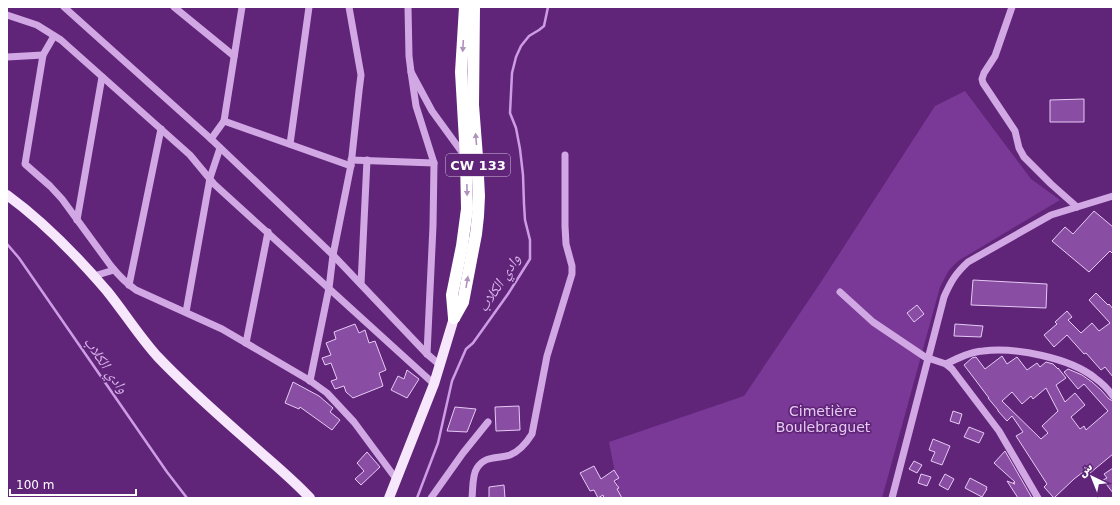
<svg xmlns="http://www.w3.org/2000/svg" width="1120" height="505" font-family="'DejaVu Sans','Noto Naskh Arabic',sans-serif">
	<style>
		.green { fill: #7a3997 }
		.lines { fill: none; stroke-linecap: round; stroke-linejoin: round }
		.stream { stroke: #cd9ce4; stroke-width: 2.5 }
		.building { fill: #894da3; stroke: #e6caf3; fill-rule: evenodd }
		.minor { stroke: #d1a8e4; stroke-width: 7 }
		.major { stroke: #f7e7fc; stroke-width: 10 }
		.highway { stroke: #fff; stroke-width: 12 }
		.oneway { fill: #b092bc }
		.labels { text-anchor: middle; stroke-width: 3.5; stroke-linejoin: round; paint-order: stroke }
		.shield { fill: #602579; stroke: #cfbed7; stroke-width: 1 }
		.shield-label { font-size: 13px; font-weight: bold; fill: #fff }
		.park-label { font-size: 14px; fill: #e6caf3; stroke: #602579 }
		.water-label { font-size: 15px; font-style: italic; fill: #dab3ec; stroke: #602579 }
	</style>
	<rect width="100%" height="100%" fill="#602579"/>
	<path class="green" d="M965,91L1031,179L1060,200L958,261L949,270L940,287L882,498H620L609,442L744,396L821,282L935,106Z"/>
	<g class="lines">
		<g class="stream">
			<path d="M7,244L19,258L167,472L187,498"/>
			<path d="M417,498L438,443L452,381L466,349L473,343L508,294L530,259V240L525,220L524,204L523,175L520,149L516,128L510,113L512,73L516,57L521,46L529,36L539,30L544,26L548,7"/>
		</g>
	</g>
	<g class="building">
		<path d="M1084,99V122H1050V100Z"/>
		<path d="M1094,211L1113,227V254L1110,251L1089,272L1052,241L1065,227L1073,234Z"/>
		<path d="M973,280L1047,284L1046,308L971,305Z"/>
		<path d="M1096,293L1108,305L1109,304L1113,309V377L1105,367L1101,370L1086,353L1084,354L1067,335L1054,347L1044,335L1057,324L1055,322L1067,311L1072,317L1068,320L1081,333L1092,323L1099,331L1110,323L1089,300Z"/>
		<path d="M917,305L924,314L914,322L907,313Z"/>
		<path d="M355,324L359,333L365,330L369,343L375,341L386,370L379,373L383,386L353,398L346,392L344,386L335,389L331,381L337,379L331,363L325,365L322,358L331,355L326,343L336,339L334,332Z"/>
		<path d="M955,324L983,326L981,337L954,336Z"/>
		<path d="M1002,356L1007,364L1017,357L1027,370L1037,363L1040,367L1046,362L1053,364L1058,369V368L1066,378L1056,385L1065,402L1075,393L1085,405L1071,417L1080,429L1084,426L1086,430L1108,411L1084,384L1078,389L1064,372L1068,369L1082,375L1092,382L1101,390L1109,399L1113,401V454L1090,473L1087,469L1074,479L1054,498L1044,487L1047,484L1016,436L1023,432L1012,416L1007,421L998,411V410L988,398H989L964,365L972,358L976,357L985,369ZM1046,388L1058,411L1042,426L1048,433L1041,439L1002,401L1012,392L1022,404L1031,396L1033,399Z"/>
		<path d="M407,370L419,379L407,398L391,390L398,376L404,379Z"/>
		<path d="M293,382L319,396L333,408L330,412L340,420L332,430L300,407L299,409L285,403Z"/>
		<path d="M519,406L520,430L496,431L495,407Z"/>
		<path d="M455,407L476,409L467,432L447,431Z"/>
		<path d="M953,411L962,414L959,424L950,421Z"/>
		<path d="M969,427L984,433L979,443L964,437Z"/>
		<path d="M933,439L950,446L942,465L931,461L935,452L929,450Z"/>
		<path d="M1005,451L1032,498H1018L1007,481L1015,484L1013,483L1015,482L994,463Z"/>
		<path d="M367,452L380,467L361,485L355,479L364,471L357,463Z"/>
		<path d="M914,461L922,465L917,473L909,469Z"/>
		<path d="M594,466L601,479L614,470L619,478L614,481L619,488L617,489L622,498H604L603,495L598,498L594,490L590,491L580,473Z"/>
		<path d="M1113,468V493L1103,480L1107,478L1104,474Z"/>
		<path d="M921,474L931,477L927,486L918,483Z"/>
		<path d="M945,474L954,479L948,490L939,485Z"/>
		<path d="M970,478L987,487L986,489H987L982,497L965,488Z"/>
		<path d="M504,485L505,498H489V487Z"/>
	</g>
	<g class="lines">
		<g class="minor">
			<path d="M64,7L211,139L333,255L427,354L440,365"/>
			<path d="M174,7L234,56"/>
			<path d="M408,7L409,56L411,72L432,111L464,155"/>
			<path d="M1012,7L995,56L984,73L982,79L983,83L1015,131L1019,148L1024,157L1051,184L1077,207"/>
			<path d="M7,15L37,25L61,40L190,155L214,184L434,384"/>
			<path d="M54,36L43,55L25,164L50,186L62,199L111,266C119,276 126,283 136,290L222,329L309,380L327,393L354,422L397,480"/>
			<path d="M7,57L43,55"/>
			<path d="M411,72L416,106L434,163L433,226L427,354"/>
			<path d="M224,121L351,166"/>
			<path d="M211,139L224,121L242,7"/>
			<path d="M290,144L309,7"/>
			<path d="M351,160L434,163"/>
			<path d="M77,220L102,77"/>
			<path d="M94,276L114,270"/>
			<path d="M361,284L367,160"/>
			<path d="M129,285L161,129"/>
			<path d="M840,292L873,322L925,357L946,364L952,369L999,431L1038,498"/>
			<path d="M186,312L210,178L220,148"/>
			<path d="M246,343L268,232"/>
			<path d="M946,364C958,358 970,352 983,351C1016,347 1070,358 1095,378C1102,383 1108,389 1113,396"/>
			<path d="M310,381L329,288L333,255L351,165L359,91L361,75L349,7"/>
			<path d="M431,498L463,453L488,422"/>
			<path d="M472,498C473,489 472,475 477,468C485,455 498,459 510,455C520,451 527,442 532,434L547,356L572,274V266L566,244L565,226V155"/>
			<path d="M892,498L944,297C951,281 956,273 968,262L1051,215L1113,196"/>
		</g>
		<g class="major">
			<path d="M7,195C44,222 77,256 107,291C124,312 139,336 157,356C191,392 229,424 266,457C281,470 296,483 310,498"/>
			<path d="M389,498L434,384L454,318"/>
		</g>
		<g class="highway">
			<path d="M454,318L463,302L476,234L478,216L479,196L477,157L473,105L474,7"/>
			<path d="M454,318L452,295L462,246L467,209L466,158L461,72L465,7"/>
		</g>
	</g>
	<defs><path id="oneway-solid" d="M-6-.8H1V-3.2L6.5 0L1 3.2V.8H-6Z"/></defs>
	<g class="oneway">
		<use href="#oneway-solid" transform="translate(463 46) rotate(93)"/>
		<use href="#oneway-solid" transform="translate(476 139) rotate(-95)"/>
		<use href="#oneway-solid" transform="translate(467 190) rotate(89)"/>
		<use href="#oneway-solid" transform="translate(467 282) rotate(-80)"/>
	</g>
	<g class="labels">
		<rect class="shield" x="446" y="154" width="64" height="22" rx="3"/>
		<g class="shield-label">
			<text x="478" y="170">CW 133</text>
		</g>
		<g class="park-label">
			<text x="823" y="416">Cimetière<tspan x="823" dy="16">Boulebraguet</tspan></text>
		</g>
		<g class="water-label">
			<text transform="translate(499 283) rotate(-57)" y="5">وادي الكلاب</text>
			<text transform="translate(106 365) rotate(55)" y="5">وادي الكلاب</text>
		</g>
	</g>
	<rect width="1120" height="505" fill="none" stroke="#ffffff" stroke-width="16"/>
	<g transform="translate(1092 477) rotate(317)" stroke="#602579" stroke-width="3" paint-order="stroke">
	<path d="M0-3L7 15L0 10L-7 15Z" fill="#ffffff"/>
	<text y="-6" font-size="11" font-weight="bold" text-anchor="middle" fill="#ffffff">ش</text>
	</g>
	<path d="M10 489v6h126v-6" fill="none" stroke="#ffffff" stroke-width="2"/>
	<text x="16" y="489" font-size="12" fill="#ffffff" stroke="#602579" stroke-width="3" paint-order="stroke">100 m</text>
</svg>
